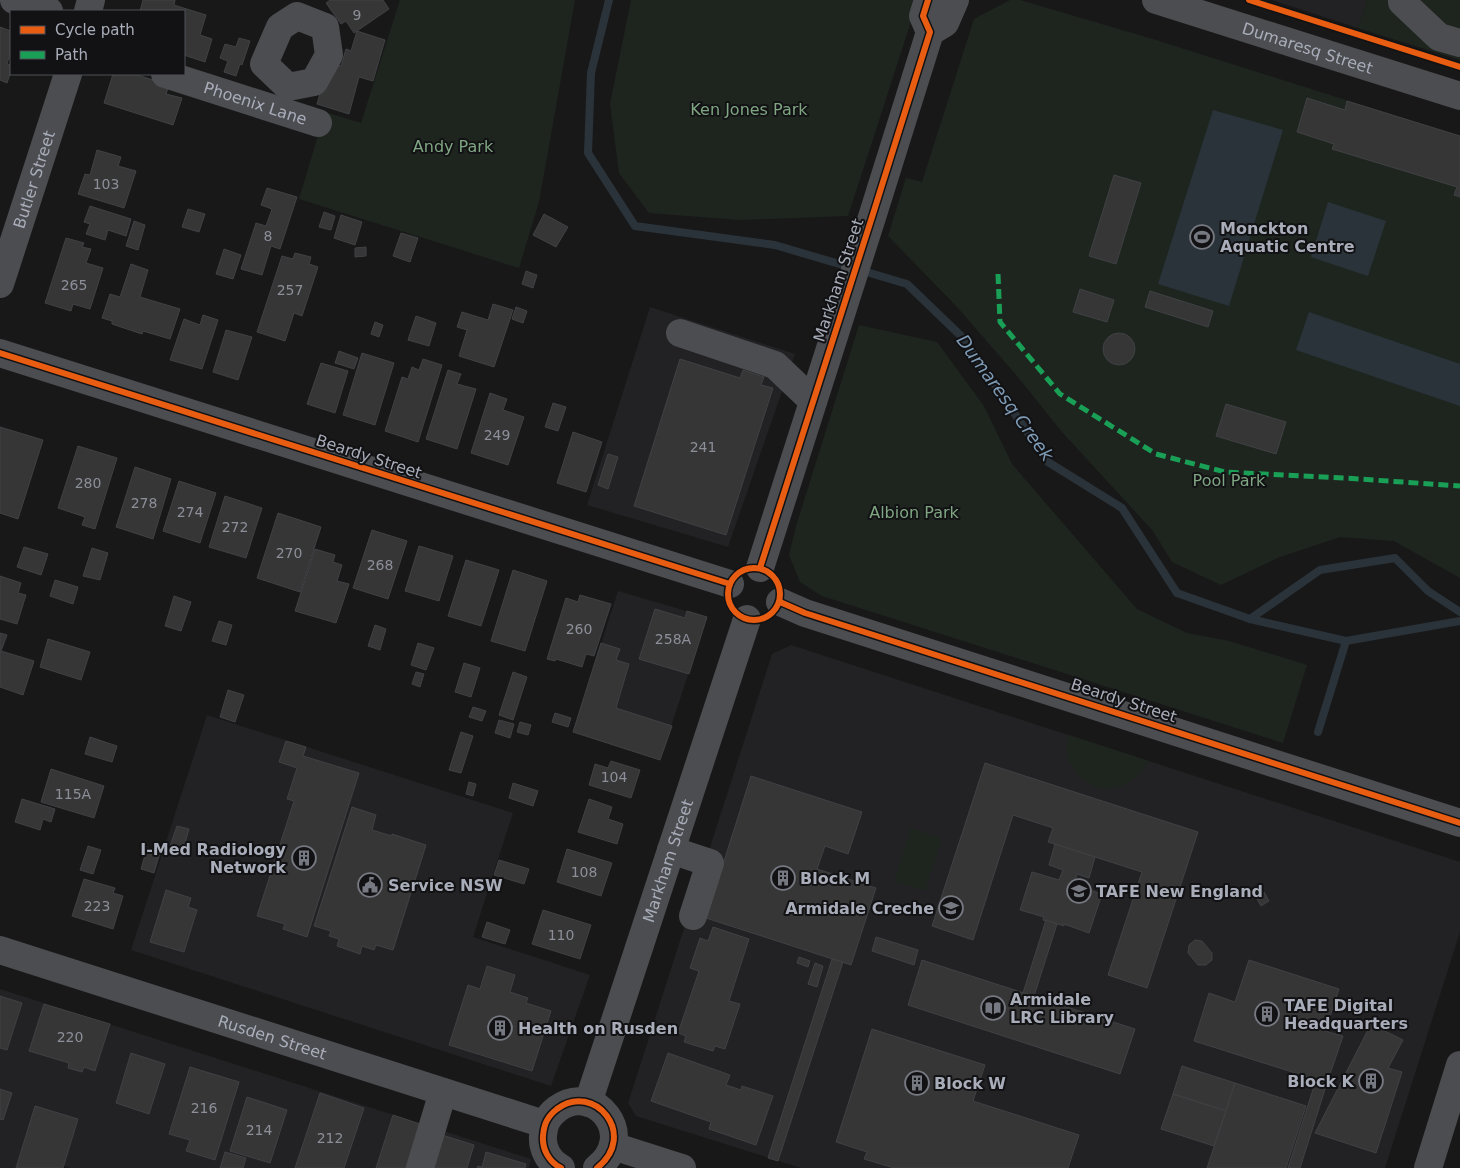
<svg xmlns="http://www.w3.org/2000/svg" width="1460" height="1168" font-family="'DejaVu Sans',sans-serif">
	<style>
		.built { fill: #222224 }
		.green { fill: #1e251f }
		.water { fill: #2a333a }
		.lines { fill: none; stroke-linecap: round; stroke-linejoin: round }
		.stream { stroke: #2a333a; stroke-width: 8 }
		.building { fill: #363637; stroke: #404144 }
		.minor { stroke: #4c4d51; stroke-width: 28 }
		.quiet { stroke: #1a9f57; stroke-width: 5; stroke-dasharray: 10 5; stroke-linecap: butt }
		.cycleway-casing { stroke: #121214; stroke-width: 9 }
		.cycleway { stroke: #e95d12; stroke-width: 6 }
		.labels { text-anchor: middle; stroke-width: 4; stroke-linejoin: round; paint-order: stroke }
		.number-label { font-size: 14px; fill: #8c8f98 }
		.street-label { font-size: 16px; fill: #a8adb9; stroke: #121214 }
		.park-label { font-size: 16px; fill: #7fa582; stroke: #121214 }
		.poi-label { font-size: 16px; font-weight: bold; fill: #a8adb9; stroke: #121214; text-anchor: start }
		.water-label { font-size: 18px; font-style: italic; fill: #7e9bb5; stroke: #121214 }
	</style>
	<rect width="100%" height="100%" fill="#181818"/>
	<g class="built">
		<path d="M1272,0H1367L1358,28Z"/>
		<path d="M650,307L795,354L728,547L587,505Z"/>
		<path d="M618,591L707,617L660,760L573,732Z"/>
		<path d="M791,645L1460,862V932L1385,1168H801L636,1116L628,1103L772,654Z"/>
		<path d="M207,715L513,813L473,937L590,975L551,1086L131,950Z"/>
		<path d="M0,989L531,1159L529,1168H71L64,1166L63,1168H0Z"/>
	</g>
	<g class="green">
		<path d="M400,0H575L539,202L519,268L299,199L325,112L361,123Z"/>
		<path d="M631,0H918L848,216L740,220L649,213L619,173L610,104Z"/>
		<path d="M1010,0H1020L1156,40L1460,136V578L1394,541L1340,537L1280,557L1221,585L1172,562L1153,531L1062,432L1017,376L958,308L888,236L906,178L922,182L974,19Z"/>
		<path d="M1367,0H1460V60L1358,28Z"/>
		<path d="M859,325L937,342L984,406L1012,464L1137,609L1187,633L1229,641L1307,665L1283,743L822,596L800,582L789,555L797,523Z"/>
		<path d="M1069,735L1149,761C1132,790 1099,800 1076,772C1072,767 1066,757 1066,750C1066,746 1068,740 1069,735Z"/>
		<path d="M911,828L942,839L925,891L894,881Z"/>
	</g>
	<g class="water">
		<path d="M1213,110L1283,130L1229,306L1158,284Z"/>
		<path d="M1328,202L1386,221L1368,276L1311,257Z"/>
		<path d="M1309,312L1460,364V406L1296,350Z"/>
	</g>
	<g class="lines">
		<g class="stream">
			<path d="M609,0L591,73L588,153L635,226L775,245L907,284L961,336L1048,462L1122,508L1177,593L1250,619L1346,641L1460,621"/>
			<path d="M1250,619L1320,570L1395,558L1428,591L1460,612"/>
			<path d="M1318,732L1346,641"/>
		</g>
	</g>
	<g class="building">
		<path d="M143,0H175L174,5L206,15L200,35L212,39L205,62L184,55V11H140Z"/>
		<path d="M330,0H383L389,9L354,33L346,21L341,24L326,3Z"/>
		<path d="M0,27L11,31V50L7,64L11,65V71L7,83L0,80Z"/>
		<path d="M357,31L385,40L373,81L359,77L349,114L317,104L324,80L335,64L341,66L346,49L351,51Z"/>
		<path d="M239,38L250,41L242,65L240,64L236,76L224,72L228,61L220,58L225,44L236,47Z"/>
		<path d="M113,74H134L169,85L166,94L182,98L173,125L104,103Z"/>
		<path d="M1307,98L1345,110L1347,101L1460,136V197L1454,195L1457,187L1332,149L1334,144L1297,132Z"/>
		<path d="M97,150L121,157L118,166L136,171L124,208L78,194L85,174L90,175Z"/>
		<path d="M1114,175L1141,183L1116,264L1089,256Z"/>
		<path d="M267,188L297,197L280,249L271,246L262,275L241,269L256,223L266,226L272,209L261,205Z"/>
		<path d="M90,206L131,219L126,236L108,230L105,240L86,234L90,224L84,222Z"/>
		<path d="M188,209L205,214L199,232L182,227Z"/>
		<path d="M324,212L335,216L331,230L319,227Z"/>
		<path d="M544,214L568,227L556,247L533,235Z"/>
		<path d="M341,215L362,222L355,245L334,238Z"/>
		<path d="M134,221L145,225L138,250L126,246Z"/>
		<path d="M401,233L418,238L410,262L393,256Z"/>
		<path d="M66,238L84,243L82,247L91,249L86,263L103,268L90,309L73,304L71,311L45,303Z"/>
		<path d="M366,247V256L355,257V248Z"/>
		<path d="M224,249L241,255L233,279L216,274Z"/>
		<path d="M295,253L311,257L309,264L318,267L302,316L294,313L285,341L257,332L282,256L293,259Z"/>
		<path d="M131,264L148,270L140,297L180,309L170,339L143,331L142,334L112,324V321L102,318L110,294L120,297Z"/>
		<path d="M526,271L537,275L533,288L522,284Z"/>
		<path d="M1080,289L1114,300L1107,322L1073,312Z"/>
		<path d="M1150,291L1213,311L1208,327L1145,307Z"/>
		<path d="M493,304L513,310L494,367L459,356L467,330L457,327L462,312L488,320Z"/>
		<path d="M516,307L527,311L523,323L512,319Z"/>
		<path d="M203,315L218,320L202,369L170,360L184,319L200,325Z"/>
		<path d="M416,316L436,323L429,346L408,340Z"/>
		<path d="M375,322L383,325L379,337L371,334Z"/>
		<path d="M226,330L252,337L238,380L213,372Z"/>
		<circle cx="1119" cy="349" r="16"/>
		<path d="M339,351L358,358L354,369L335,363Z"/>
		<path d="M362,353L394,363L375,425L343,415Z"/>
		<path d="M423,359L442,365L418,442L385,431L402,377L408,379L412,367L419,370Z"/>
		<path d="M680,359L740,378L743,370L764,377L761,385L773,388L726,535L634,506Z"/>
		<path d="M321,363L348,371L335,413L307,404Z"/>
		<path d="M448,370L461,374L457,384L476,389L457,449L426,439Z"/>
		<path d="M490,393L507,399L503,410L524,417L508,465L471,453Z"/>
		<path d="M553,403L566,407L558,431L545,427Z"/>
		<path d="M1226,404L1286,422L1276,454L1216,436Z"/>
		<path d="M0,427L43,440L18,519L0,513Z"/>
		<path d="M573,432L602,442L586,492L557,483Z"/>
		<path d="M78,446L117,458L95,529L82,525L85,517L58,508Z"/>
		<path d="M608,454L618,457L608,489L598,485Z"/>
		<path d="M135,467L171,479L153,539L116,527Z"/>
		<path d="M179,481L216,493L200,543L163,531Z"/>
		<path d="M225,496L262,508L246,558L209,547Z"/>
		<path d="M278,513L321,527L300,592L257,578Z"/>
		<path d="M372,530L407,541L388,599L353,588Z"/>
		<path d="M419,546L453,556L439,601L405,591Z"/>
		<path d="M24,547L48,554L41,575L17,567Z"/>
		<path d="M92,548L108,553L100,580L83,576Z"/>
		<path d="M315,549L335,555L333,562L342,565L337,581L349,584L336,623L295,611Z"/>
		<path d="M466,560L499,570L481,626L448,616Z"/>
		<path d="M513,570L547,581L525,651L491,641Z"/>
		<path d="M0,576L21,583L18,593L26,595L17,624L0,619Z"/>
		<path d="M55,580L78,587L73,604L50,596Z"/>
		<path d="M580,595L611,604L594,656L586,654L582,667L556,659L555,661L547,659L566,598L578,602Z"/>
		<path d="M174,596L191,602L181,631L165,626Z"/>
		<path d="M655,609L685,618L687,611L707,617L689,674L639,659Z"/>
		<path d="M219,621L232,625L226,645L212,641Z"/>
		<path d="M375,625L386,629L380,650L368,646Z"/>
		<path d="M0,633L7,635L1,651L34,661L23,695L0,687Z"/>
		<path d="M48,639L90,652L81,680L40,667Z"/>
		<path d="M418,643L434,648L426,670L411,665Z"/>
		<path d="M601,643L620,649L616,660L629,664L616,708L672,726L660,760L573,732Z"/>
		<path d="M464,663L480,668L471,697L455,692Z"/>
		<path d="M416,672L424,674L420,687L412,684Z"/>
		<path d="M513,672L527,677L513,720L499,715Z"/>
		<path d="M228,690L244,695L235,722L220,717Z"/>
		<path d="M473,707L486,711L482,721L469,717Z"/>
		<path d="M555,713L571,718L568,727L552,722Z"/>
		<path d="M499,720L514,724L510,738L495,733Z"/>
		<path d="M520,722L531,725L528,735L517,732Z"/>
		<path d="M461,732L473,736L461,773L449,770Z"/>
		<path d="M90,737L117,746L112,762L85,754Z"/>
		<path d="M286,741L306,747L303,756L359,773L307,937L283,929L285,924L257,916L294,801L287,799L297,768L279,762Z"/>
		<path d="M611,761L640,770L631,798L589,785L595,764L608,768Z"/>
		<path d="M985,763L1198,832L1147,988L1108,975L1142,872L1048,842L1053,828L1013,815L973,940L932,926Z"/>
		<path d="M51,769L104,786L94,818L41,802Z"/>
		<path d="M751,776L862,812L848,854L825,846L817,869L876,888L851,965L706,918Z"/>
		<path d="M469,782L476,784L473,796L466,794Z"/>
		<path d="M513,783L538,791L533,806L509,798Z"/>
		<path d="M22,799L55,809L51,822L43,819L40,830L15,822Z"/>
		<path d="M589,799L612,807L608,819L623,824L617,844L578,832Z"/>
		<path d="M352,807L376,815L372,830L392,836V834L426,845L393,950L376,945L374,950L362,946L360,954L337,946L339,939L329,936L331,931L314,926Z"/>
		<path d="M177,826L189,829L183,850L170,846Z"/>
		<path d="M1055,844L1095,857L1089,878L1077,874L1074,885L1102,894L1089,933L1064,924V926L1051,922L1043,920L1044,917L1020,910L1032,872L1059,880L1063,870L1049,865Z"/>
		<path d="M88,846L101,850L93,874L80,870Z"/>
		<path d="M147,848L160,853L154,873L141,869Z"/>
		<path d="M567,849L612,863L601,896L557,882Z"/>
		<path d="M499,860L529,869L524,884L494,875Z"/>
		<path d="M84,879L115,888L113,893L123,896L113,929L72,916Z"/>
		<path d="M166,890L191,898L188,907L197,910L184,952L150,942Z"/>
		<path d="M1264,892L1269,901L1261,906L1256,897Z"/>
		<path d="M543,910L591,925L580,959L532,944Z"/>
		<path d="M1046,920L1057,924L1034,996L1023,993Z"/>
		<path d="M487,922L510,930L505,944L482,937Z"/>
		<path d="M713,927L749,939L729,1001L740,1004L725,1049L715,1046L713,1051L684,1042L686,1036L678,1033L699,971L690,968L700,938L708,941Z"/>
		<path d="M876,937L918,950L914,965L872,951Z"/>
		<path d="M1195,940L1202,941L1212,953V960L1206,965H1198L1188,953L1189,945Z"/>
		<path d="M799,957L810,961L808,967L797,963Z"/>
		<path d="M832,959L843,962L778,1161L768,1158Z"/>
		<path d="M922,960L1135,1029L1120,1074L908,1005Z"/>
		<path d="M1249,960L1339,989L1325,1031L1343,1036L1327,1083L1194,1041L1209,993L1235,1002Z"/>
		<path d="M815,963L823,966L817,987L808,984Z"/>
		<path d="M487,966L515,975L510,992L528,998L526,1003L551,1011L532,1071L449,1045L468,985L480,989Z"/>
		<path d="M0,996L22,1003L7,1050L0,1048Z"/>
		<path d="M44,1004L110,1024L95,1071L84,1067L82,1072L68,1068L69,1063L29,1051Z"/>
		<path d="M1371,1024L1403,1040L1388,1068L1402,1072L1376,1153L1315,1133Z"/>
		<path d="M872,1029L985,1065L973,1101L1079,1135L1068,1168H894L864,1159L867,1152L836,1142Z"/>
		<path d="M131,1053L165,1064L149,1114L116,1103Z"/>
		<path d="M668,1053L730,1075L726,1085L741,1090L742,1086L773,1096L756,1145L709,1129L711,1122L651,1101Z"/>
		<path d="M1182,1066L1235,1083L1226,1111L1173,1094Z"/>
		<path d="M190,1067L239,1082L215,1160L186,1151L190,1140L169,1134Z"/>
		<path d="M1316,1080L1327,1083L1300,1168H1288Z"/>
		<path d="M1235,1083L1306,1106L1286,1168H1207Z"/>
		<path d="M0,1089L12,1093L3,1120L0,1119Z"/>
		<path d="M320,1093L364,1108L344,1168H295Z"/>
		<path d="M1173,1094L1226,1111L1214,1146L1161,1129Z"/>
		<path d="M247,1097L287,1110L270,1163L230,1151Z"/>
		<path d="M35,1106L78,1119L63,1168H16Z"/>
		<path d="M393,1115L423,1125L409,1168H376Z"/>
		<path d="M439,1134L474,1145L467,1168H428Z"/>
		<path d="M225,1152L246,1158L243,1168H220Z"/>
		<path d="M486,1152L526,1164L525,1168H477L478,1166L482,1167Z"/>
	</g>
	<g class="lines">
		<g class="minor">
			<path d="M14,0L49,11"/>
			<path id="s1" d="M1156,0L1460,96"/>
			<path d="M1402,0V2L1439,37L1460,43"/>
			<path d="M88,11L91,0"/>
			<path d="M297,16L325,27L329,55L314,82L288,87L264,64L280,27Z"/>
			<path d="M930,32L945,23L955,0"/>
			<path id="s2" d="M165,74L318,123"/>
			<path id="s3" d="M0,284L68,74"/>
			<path d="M680,333L775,365L813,401"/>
			<path d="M0,353L730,584"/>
			<path d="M760,568L873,214L930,32L923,16L928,0"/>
			<path d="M780,602L805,613L1460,823"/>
			<path d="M671,850L710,863L693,916"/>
			<path id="s4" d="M0,950L544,1124"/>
			<path id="s5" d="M588,1103L747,619"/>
			<path d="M613,1146L682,1168"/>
			<path d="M420,1168L443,1092"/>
			<path d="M561,1168C549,1162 542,1149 543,1136C544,1124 547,1117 557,1109C594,1081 639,1135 597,1168"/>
			<path d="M1428,1168L1460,1065"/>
		</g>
		<path class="quiet" d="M998,274L1000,322L1060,394L1156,454L1225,472L1344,478L1460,486"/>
		<g class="cycleway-casing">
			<g id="cycleway">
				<path d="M1249,0L1460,67"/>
				<path d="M0,353L730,584"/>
				<path d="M760,568L873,214L930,32L923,16L928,0"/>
				<circle cx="754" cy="594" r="26"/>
				<path d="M780,602L805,613L1460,823"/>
				<path d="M561,1168C549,1162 542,1149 543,1136C544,1124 547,1117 557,1109C594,1081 639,1135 597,1168"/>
			</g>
		</g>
		<use href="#cycleway" class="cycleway"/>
	</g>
	<defs>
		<g id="stadium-ring" transform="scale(1.25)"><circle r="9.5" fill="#121214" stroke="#767981" stroke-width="1.5"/><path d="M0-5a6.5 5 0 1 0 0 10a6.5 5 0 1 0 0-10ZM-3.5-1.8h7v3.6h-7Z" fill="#767981"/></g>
		<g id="building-ring" transform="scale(1.25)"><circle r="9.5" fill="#121214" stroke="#767981" stroke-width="1.5"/><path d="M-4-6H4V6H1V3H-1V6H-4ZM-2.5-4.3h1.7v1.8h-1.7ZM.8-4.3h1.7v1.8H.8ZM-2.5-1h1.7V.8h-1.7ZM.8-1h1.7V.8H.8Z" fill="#767981"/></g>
		<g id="civic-ring" transform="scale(1.25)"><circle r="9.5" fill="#121214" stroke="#767981" stroke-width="1.5"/><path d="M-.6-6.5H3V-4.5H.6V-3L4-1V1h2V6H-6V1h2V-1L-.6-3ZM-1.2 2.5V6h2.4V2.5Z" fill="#767981"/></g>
		<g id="university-ring" transform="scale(1.25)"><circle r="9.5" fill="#121214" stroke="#767981" stroke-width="1.5"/><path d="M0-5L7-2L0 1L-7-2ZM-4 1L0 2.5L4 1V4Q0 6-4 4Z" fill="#767981"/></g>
		<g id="school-ring" transform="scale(1.25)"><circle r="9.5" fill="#121214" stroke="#767981" stroke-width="1.5"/><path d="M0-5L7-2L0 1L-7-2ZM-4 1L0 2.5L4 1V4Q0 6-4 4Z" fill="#767981"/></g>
		<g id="library-ring" transform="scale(1.25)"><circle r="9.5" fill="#121214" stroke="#767981" stroke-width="1.5"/><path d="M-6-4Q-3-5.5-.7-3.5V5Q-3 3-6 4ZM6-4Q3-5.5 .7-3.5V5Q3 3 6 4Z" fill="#767981"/></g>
	</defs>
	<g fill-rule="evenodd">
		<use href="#stadium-ring" x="1202" y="237"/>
		<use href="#building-ring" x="304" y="858"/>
		<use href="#building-ring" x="783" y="878"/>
		<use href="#civic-ring" x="370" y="885"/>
		<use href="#university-ring" x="1079" y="891"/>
		<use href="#school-ring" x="951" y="908"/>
		<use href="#library-ring" x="993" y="1008"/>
		<use href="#building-ring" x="1267" y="1014"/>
		<use href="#building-ring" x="500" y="1028"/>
		<use href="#building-ring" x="1371" y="1081"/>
		<use href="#building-ring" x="917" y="1083"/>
	</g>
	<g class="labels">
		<g class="number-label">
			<text x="357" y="20">9</text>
			<text x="106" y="189">103</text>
			<text x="268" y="241">8</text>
			<text x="74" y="290">265</text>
			<text x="290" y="295">257</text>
			<text x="497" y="440">249</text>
			<text x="703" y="452">241</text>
			<text x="88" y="488">280</text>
			<text x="144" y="508">278</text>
			<text x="190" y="517">274</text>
			<text x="235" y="532">272</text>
			<text x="289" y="558">270</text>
			<text x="380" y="570">268</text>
			<text x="579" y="634">260</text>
			<text x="673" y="644">258A</text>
			<text x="614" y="782">104</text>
			<text x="73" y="799">115A</text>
			<text x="584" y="877">108</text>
			<text x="97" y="911">223</text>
			<text x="561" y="940">110</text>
			<text x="70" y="1042">220</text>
			<text x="204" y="1113">216</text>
			<text x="259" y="1135">214</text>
			<text x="330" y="1143">212</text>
		</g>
		<g class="street-label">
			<text dy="6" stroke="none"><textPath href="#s1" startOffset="159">Dumaresq Street</textPath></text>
			<text dy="6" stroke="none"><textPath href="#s2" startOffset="95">Phoenix Lane</textPath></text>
			<text dy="6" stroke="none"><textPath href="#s3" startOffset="110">Butler Street</textPath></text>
			<text transform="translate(838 280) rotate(-72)" y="6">Markham Street</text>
			<text transform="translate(369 456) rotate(18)" y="6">Beardy Street</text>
			<text transform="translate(1124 700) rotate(18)" y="6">Beardy Street</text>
			<text dy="6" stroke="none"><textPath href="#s5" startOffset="255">Markham Street</textPath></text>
			<text dy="6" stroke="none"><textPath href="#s4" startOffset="286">Rusden Street</textPath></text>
		</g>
		<g class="park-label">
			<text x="749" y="115">Ken Jones Park</text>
			<text x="453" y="152">Andy Park</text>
			<text x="1229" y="486">Pool Park</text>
			<text x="914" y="518">Albion Park</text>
		</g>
		<g class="poi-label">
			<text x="1220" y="234">Monckton<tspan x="1220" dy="18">Aquatic Centre</tspan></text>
			<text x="286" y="855" text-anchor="end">I-Med Radiology<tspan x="286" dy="18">Network</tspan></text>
			<text x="800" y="884">Block M</text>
			<text x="388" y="891">Service NSW</text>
			<text x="1096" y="897">TAFE New England</text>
			<text x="934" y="914" text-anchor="end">Armidale Creche</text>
			<text x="1010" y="1005">Armidale<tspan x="1010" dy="18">LRC Library</tspan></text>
			<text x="1284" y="1011">TAFE Digital<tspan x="1284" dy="18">Headquarters</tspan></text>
			<text x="518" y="1034">Health on Rusden</text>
			<text x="1354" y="1087" text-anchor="end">Block K</text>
			<text x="934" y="1089">Block W</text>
		</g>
		<g class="water-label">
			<text transform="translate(1005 398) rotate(54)" y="6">Dumaresq Creek</text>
		</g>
	</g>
	<rect x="10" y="10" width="175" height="65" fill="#121214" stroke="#4e5056"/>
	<rect x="20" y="26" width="25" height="8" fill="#e95d12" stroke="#4e5056"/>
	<text x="55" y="35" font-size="15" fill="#a8adb9">Cycle path</text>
	<rect x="20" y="51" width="25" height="8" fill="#1a9f57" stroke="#4e5056"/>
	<text x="55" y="60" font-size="15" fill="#a8adb9">Path</text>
</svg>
